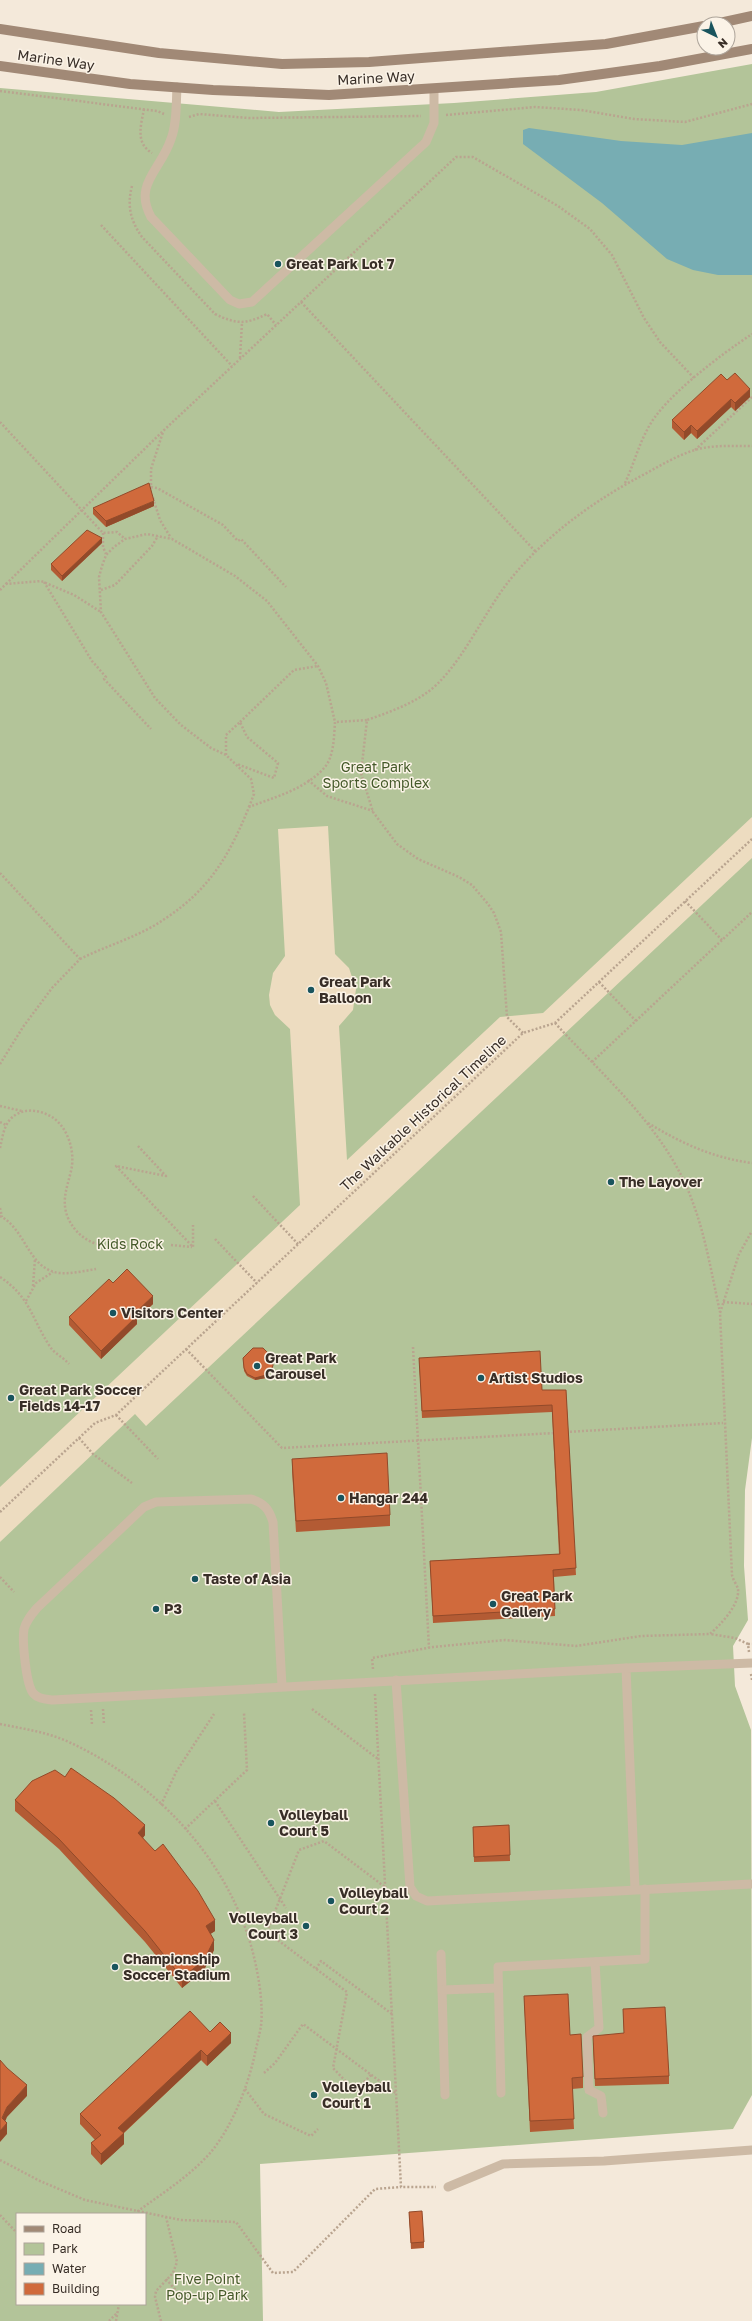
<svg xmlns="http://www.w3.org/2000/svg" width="752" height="2321" font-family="'Golos Text',sans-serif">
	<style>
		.green { fill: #b3c499; fill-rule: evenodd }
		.plaza { fill: #eddcc0 }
		.water { fill: #77adb3 }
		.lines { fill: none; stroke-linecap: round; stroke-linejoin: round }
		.path { stroke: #b9a48f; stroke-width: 2.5; stroke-dasharray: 2 2; stroke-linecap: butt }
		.service { stroke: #cdbaa5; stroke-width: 9 }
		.secondary { stroke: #a18976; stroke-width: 10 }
		.wall { fill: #b35b34 }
		.shaded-wall { fill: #924a2a }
		.building { fill: #d06a3c; stroke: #924a2a }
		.poi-dot { fill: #19545d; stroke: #fbf3e7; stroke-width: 1.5 }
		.labels { text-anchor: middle; stroke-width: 3; stroke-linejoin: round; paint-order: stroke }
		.street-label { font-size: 14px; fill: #382e27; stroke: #fbf3e7 }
		.poi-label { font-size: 14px; font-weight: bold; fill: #382e27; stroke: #fbf3e7; text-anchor: start }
		.park-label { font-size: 14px; fill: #445929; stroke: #fbf3e7 }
	</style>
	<rect width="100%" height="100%" fill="#f4e9da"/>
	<path class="green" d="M752,64V1438L745,1490L744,1566L748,1620L733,1646L735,1686L751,1730L752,2095L733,2129L260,2164L263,2321H0V88L279,112L454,103L596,92ZM17,2214H145V2304H17Z"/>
	<path class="plaza" d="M752,817V858L146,1426L135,1414L0,1542V1487L300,1205L290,1029L275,1015L270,1005L269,995L273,973L285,956L278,829L328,826L335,954L349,968L356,989L353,1010L339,1026L347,1160L500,1017L543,1013Z"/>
	<path class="water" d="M529,128L621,141L682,145L752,133V275H718L693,270L667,259L602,203L523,144V130Z"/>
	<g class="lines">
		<g class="path">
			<path d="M0,91L157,111L164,114"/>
			<path d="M144,109C141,125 135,143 152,153"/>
			<path d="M446,115L535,107L581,110L634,119L685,122L752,104"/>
			<path d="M189,117L199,114L249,118L421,116"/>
			<path d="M132,186C127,205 130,220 142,237L215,314C236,324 245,325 267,314L276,325"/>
			<path d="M101,225L232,366"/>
			<path d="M301,302L536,552"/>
			<path d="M240,358L242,323"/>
			<path d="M0,422L103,533L117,532L125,539"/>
			<path d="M695,450L752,397"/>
			<path d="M625,483C633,466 638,447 647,430C663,397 722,354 752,334"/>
			<path d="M151,487L157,488L223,525L238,541L241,539L286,587"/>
			<path d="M151,489V469L163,432"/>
			<path d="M153,498L160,520L171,538"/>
			<path d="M103,533V547L106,554"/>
			<path d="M44,582L92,661L106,677L104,679L151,729"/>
			<path d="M6,584L163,431L456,157H473L558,206L590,229L612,255L644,318L660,342L694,378"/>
			<path d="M0,590L6,584L41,581L74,595L101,612"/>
			<path d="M101,590L115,585L152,546L158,536"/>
			<path d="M240,722L294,670L318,666"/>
			<path d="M226,755V735L240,722L247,737L278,763L274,778L237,764"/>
			<path d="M308,780L327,796L373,811"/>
			<path d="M249,807L254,794L251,779L226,755L211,748L181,725L155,698L101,612L99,577L102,566L106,555L114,547L125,539L147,534L172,539L235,576L267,601L318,666L326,683L335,722"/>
			<path d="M0,873L80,959L52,988L23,1027L0,1064"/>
			<path d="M685,901L722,940"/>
			<path d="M80,959C108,945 141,936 166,918C210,889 230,854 249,807C275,797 306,789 325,767C334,756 334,736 335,722L367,720"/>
			<path d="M599,982L636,1021"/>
			<path d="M555,1023C605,1078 668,1131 693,1203C706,1238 712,1276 720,1312"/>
			<path d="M523,1033L507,1017L501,932L494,913L488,904L472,885L459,877L418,859L397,844L373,812L361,773L367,720C387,713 407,706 425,694C459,671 482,615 509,581C544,537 592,502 641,476C660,466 677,455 698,449C716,445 734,446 752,446"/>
			<path d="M592,1062L752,912"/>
			<path d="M0,1106L22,1111"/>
			<path d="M0,1122L6,1125"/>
			<path d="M648,1123C681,1143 713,1158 752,1163"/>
			<path d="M138,1146L166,1176L116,1166L193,1247V1225"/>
			<path d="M0,1148C3,1135 4,1121 17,1114C26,1109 37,1110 46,1114C67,1122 76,1151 71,1171C67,1188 61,1201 68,1218C74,1231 84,1240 97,1244"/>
			<path d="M253,1196L298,1244"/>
			<path d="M0,1208L2,1217"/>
			<path d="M0,1216C26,1229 28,1269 59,1273C71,1274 84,1271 96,1269"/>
			<path d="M215,1239L257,1283"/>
			<path d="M171,1245L192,1247"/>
			<path d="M0,1277C30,1297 31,1317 49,1345C54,1354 62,1356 69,1364"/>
			<path d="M33,1286L35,1259"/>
			<path d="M26,1301L36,1283L53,1272"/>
			<path d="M723,1302L752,1304"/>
			<path d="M413,1347L429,1648"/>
			<path d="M186,1349L282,1448L555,1433"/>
			<path d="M116,1415L158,1459"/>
			<path d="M566,1432L723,1423"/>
			<path d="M79,1438L93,1454L132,1483"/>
			<path d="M0,1512L95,1423L116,1415L523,1033L555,1023L752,839"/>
			<path d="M0,1577L14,1592"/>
			<path d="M748,1644L735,1638L710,1634C720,1625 740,1605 738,1589C737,1585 733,1580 732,1575L720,1313L739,1254L752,1231"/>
			<path d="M749,1652L748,1644H752"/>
			<path d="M373,1669L372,1658L433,1647L505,1640L576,1646L641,1636L710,1634"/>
			<path d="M751,1674L752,1680"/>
			<path d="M375,1694L401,2187H436"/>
			<path d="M103,1709L104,1724"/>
			<path d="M312,1709L378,1759"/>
			<path d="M91,1710L92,1725"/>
			<path d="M0,1724C24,1729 48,1732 71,1743C161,1785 236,1868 256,1966C260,1985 263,2007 261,2026C259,2037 256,2048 254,2058C246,2091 232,2126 211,2152C191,2175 163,2193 138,2211V2214"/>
			<path d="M215,1801L286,1908"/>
			<path d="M161,1805L176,1772L214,1714"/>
			<path d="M185,1829L247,1770L244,1713"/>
			<path d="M316,1969L321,1961L392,2014"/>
			<path d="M264,2073L275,2063L303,2024L397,2094"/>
			<path d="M371,2075L355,2091L333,2068L347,1992L267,1932L299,1850L324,1841L385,1887"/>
			<path d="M245,2089L264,2114L311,2136L318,2129"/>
			<path d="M0,2160L40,2181L85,2200L181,2220L236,2222L273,2273L293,2272L375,2189L401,2187"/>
			<path d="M0,2215L17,2233"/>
			<path d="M166,2279L188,2304"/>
			<path d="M109,2321L117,2313"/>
			<path d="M116,2321L119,2304"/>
			<path d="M161,2321L155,2297L156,2291L173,2273L177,2262L166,2217"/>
		</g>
		<g class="service">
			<path d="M177,87C176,104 177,124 171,139C161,170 133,184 151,217L230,300L239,304L252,302L426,142L434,123V89"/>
			<path d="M626,1668L635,1889"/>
			<path d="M396,1680L410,1887L416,1896L427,1901L751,1884"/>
			<path d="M282,1686L273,1522C269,1509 264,1503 251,1499L156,1502L144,1507L37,1608C31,1615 26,1621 24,1629C22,1641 26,1684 33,1693C38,1699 45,1699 53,1700L626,1668L752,1663"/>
			<path d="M441,1954L445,2095"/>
			<path d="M595,1962L599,2028L587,2037L589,2090L601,2096L603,2113"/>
			<path d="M442,1990L498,1988"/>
			<path d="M501,2093L498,1967L645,1959V1889"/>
			<path d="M448,2187L503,2164L604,2161L752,2150"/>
		</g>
		<g class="secondary">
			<path d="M715,24L752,16"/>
			<path d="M0,29L159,53L282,64L369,62L606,44L704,26"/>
			<path d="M0,66L130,84L213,90L329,95L559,80L660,66L752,49"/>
		</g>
	</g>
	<g class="wall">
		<path d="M727,380L750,397L735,411L731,407L697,439L691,433L684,440L672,428V420Z"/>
		<path d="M154,506L106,527L93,514V508Z"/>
		<path d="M102,543L62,581L51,570V564Z"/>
		<path d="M113,1283L153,1304L137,1319V1324L101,1359L69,1325V1317Z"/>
		<path d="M243,1358L273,1369L266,1378L255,1380L247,1376L244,1371Z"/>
		<path d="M419,1358L542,1390H566L576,1575L554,1577L555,1616L433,1623L430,1561L559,1554L552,1412L422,1418Z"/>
		<path d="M292,1459L390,1515V1526L296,1532L292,1470Z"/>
		<path d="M15,1800L145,1835L143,1838L215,1931L210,1934L214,1950L204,1970L182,1988L145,1942L59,1849L15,1811Z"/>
		<path d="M509,1825L510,1861L474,1862L473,1827Z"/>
		<path d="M524,1996L570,2035L583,2077V2088L572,2089L574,2129L530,2132Z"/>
		<path d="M623,2009L669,2076V2084L595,2086L593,2043L624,2033Z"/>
		<path d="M210,2032L231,2043L207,2066L201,2060L124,2133V2144L101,2165L91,2154V2143L95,2140L80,2124V2114Z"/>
		<path d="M409,2212L424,2242V2248L411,2249Z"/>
	</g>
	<g class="shaded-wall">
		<path d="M750,389V397L735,411V403Z"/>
		<path d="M731,399V407L697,439V431Z"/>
		<path d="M691,425V433L684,440V432Z"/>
		<path d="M154,501V506L106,527V521Z"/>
		<path d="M102,538V543L62,581V576Z"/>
		<path d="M153,1296V1304L137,1319V1324L101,1359V1351L135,1313Z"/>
		<path d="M273,1366V1369L266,1378L255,1380V1378Z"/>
		<path d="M145,1825V1835L138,1844V1833Z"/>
		<path d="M215,1920V1931L206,1937V1926Z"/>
		<path d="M214,1940V1950L204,1970L182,1988V1978Z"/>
		<path d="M231,2033V2043L207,2066V2056Z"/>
		<path d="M201,2050V2060L118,2138V2128Z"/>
		<path d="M27,2085V2096L7,2117L2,2129V2118L7,2107Z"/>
		<path d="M7,2123V2134L0,2142V2131Z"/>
		<path d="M124,2133V2144L101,2165V2154Z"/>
	</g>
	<g class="building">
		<path d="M735,373L750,389L735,403L731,399L697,431L691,425L684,432L672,420L721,374L727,380Z"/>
		<path d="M149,483L154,501L106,521L93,508Z"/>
		<path d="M87,530L102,538L62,576L51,564Z"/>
		<path d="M127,1269L153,1296L135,1313L137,1316L101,1351L69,1317L109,1279L113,1283Z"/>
		<path d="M253,1348H263L272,1357L273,1366L266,1375L255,1378L247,1374L244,1368L243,1358Z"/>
		<path d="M540,1351L542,1390H566L576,1568L553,1570L555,1609L433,1616L430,1561L560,1554L552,1405L422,1411L419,1358Z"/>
		<path d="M387,1453L390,1515L296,1521L292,1459Z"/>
		<path d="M71,1768L114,1798L145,1825L138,1833L155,1851L163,1844L198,1891L215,1920L206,1926L214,1940L204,1960L182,1978L145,1931L59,1839L15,1800L32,1781L55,1770L65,1777Z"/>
		<path d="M509,1825L510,1855L474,1857L473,1827Z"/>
		<path d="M568,1994L570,2035L581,2034L583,2077L572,2078L574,2119L530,2121L524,1996Z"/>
		<path d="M665,2007L669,2076L595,2079L593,2036L624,2033L623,2009Z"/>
		<path d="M190,2011L210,2032L220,2022L231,2033L207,2056L201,2050L118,2128L124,2133L101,2154L91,2143L101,2135L80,2114Z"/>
		<path d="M0,2060L7,2068L27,2085L7,2107L2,2118L7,2123L0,2131Z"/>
		<path d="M422,2211L424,2242L411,2243L409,2212Z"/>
	</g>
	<g class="poi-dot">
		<circle cx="278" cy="264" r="4"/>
		<circle cx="311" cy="990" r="4"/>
		<circle cx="611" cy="1182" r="4"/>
		<circle cx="113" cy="1313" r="4"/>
		<circle cx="257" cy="1366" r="4"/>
		<circle cx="481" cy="1378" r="4"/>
		<circle cx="11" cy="1398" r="4"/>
		<circle cx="341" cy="1498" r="4"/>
		<circle cx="195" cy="1579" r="4"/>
		<circle cx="493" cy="1604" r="4"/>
		<circle cx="156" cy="1609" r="4"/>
		<circle cx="271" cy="1823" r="4"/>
		<circle cx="331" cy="1901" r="4"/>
		<circle cx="306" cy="1926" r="4"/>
		<circle cx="115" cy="1967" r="4"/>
		<circle cx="314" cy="2095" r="4"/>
	</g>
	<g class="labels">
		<g class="street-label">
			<text transform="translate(56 60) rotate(8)" y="5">Marine Way</text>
			<text transform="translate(376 78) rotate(-3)" y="5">Marine Way</text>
			<text transform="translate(423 1113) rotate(-43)" y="5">The Walkable Historical Timeline</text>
		</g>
		<g class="poi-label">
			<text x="286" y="269">Great Park Lot 7</text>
			<text x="319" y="987">Great Park<tspan x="319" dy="16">Balloon</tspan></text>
			<text x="619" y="1187">The Layover</text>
			<text x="121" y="1318">Visitors Center</text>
			<text x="265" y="1363">Great Park<tspan x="265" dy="16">Carousel</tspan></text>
			<text x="489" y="1383">Artist Studios</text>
			<text x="19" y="1395">Great Park Soccer<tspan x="19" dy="16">Fields 14-17</tspan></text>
			<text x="349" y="1503">Hangar 244</text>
			<text x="203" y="1584">Taste of Asia</text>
			<text x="501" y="1601">Great Park<tspan x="501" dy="16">Gallery</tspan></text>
			<text x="164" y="1614">P3</text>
			<text x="279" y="1820">Volleyball<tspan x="279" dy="16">Court 5</tspan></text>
			<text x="339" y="1898">Volleyball<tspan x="339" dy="16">Court 2</tspan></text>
			<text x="298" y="1923" text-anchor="end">Volleyball<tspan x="298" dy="16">Court 3</tspan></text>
			<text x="123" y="1964">Championship<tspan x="123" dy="16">Soccer Stadium</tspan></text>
			<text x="322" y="2092">Volleyball<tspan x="322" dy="16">Court 1</tspan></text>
		</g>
		<g class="park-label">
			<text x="376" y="772">Great Park<tspan x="376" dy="16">Sports Complex</tspan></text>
			<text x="130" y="1249">Kids Rock</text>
			<text x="207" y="2284">Five Point<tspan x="207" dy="16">Pop-up Park</tspan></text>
		</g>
	</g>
	<rect x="16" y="2213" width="130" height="92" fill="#fbf3e7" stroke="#ada49a"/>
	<rect x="24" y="2226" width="20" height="6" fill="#a18976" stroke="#ada49a"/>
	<text x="52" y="2233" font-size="12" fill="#382e27">Road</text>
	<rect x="24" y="2243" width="20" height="12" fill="#b3c499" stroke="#ada49a"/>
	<text x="52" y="2253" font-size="12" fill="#382e27">Park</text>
	<rect x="24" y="2263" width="20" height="12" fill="#77adb3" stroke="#ada49a"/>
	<text x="52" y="2273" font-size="12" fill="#382e27">Water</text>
	<rect x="24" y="2283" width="20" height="12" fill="#d06a3c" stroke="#ada49a"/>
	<text x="52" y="2293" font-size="12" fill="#382e27">Building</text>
	<g transform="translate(716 36) rotate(137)"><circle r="19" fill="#fbf3e7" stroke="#ada49a"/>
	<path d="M0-3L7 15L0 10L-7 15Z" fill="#19545d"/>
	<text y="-6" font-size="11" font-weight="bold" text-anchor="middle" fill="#382e27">N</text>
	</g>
</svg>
